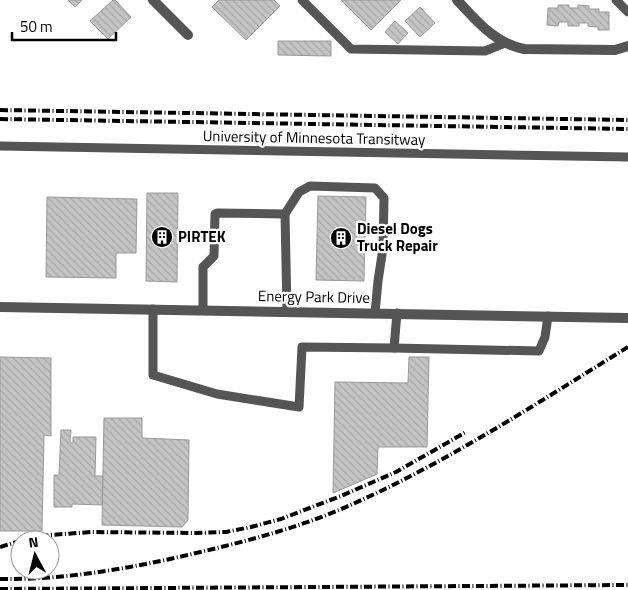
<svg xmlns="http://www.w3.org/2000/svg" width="628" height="590" font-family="'Titillium Web',sans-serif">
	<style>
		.building { fill: url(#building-back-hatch); stroke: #999 }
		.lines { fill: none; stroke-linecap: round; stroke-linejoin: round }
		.service { stroke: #555; stroke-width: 9 }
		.minor { stroke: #555; stroke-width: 10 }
		.tertiary { stroke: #555; stroke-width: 10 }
		.rail { stroke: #000; stroke-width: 4; stroke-dasharray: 8 2.5 1 2.5; stroke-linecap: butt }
		.labels { text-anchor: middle; stroke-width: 4.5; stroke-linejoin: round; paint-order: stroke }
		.street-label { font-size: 15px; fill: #000; stroke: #fff }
		.poi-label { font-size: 15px; font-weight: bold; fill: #000; stroke: #fff; text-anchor: start }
	</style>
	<defs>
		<pattern id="building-back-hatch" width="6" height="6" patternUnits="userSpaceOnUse" patternTransform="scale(1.25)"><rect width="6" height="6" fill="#c4c4c4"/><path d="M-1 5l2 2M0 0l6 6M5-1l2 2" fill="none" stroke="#a7a7a7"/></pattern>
	</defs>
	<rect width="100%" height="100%" fill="#fff"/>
	<g class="building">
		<path d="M68,0H82L75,7Z"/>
		<path d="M113,0H115L131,17L108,39L90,21Z"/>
		<path d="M219,0H274L280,6L246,40L212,7Z"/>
		<path d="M341,0H401L371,30Z"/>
		<path d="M558,5H569V8H578V5L589,6V9H599V12H609V30H598V27L588,26V23H579V26H568V22H559L558,26L547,25L548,8H558Z"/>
		<path d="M420,7L435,23L420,37L405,21Z"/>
		<path d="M395,21L408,33L398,44L385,32Z"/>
		<path d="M278,41H331V56L278,55Z"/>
		<path d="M147,193H178L177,282L146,281Z"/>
		<path d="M318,196L366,197L364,281L316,280Z"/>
		<path d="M47,197L137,199L136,253H116V278L46,277Z"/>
		<path d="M0,357L51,358V436L44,435L42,531H0Z"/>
		<path d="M409,357H429L427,447H378L377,474L333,493L335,382L408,383Z"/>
		<path d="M104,418H142V438L189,440L188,520L182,527L102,525Z"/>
		<path d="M61,430H71L70,443H73V437H96L95,476H103L102,505L72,504V507H54V475H59Z"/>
	</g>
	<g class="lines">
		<g class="service">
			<path d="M302,0L351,49L485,51L505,43"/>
			<path d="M616,0L628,12"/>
			<path d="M0,146L628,157"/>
			<path d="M285,214L299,192L310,186L375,188L384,198L383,248L378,281L375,313"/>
			<path d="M153,309V375L217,394L299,407L302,347L394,348L397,313"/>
			<path d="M203,310V267L214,256L215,214L217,213L285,214L287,311"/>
			<path d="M394,348L539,351L545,337L548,316"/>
		</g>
		<g class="minor">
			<path d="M153,0L188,35"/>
			<path d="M457,0C477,21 494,43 524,49L615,50L628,46"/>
		</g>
		<path class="tertiary" d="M0,307L628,318"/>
		<g class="rail">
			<path d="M0,110L628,120"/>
			<path d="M0,119L628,129"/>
			<path d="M27,540L50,535L91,532L195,533L226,532L251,527L281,519L341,496L396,472L466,432"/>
			<path d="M0,547L20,541"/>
			<path d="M0,579C72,580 143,566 213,549C255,539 298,527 339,510C440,467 534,405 628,347"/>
			<path d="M0,589L628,585"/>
		</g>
	</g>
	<defs>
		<g id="building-disc" transform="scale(1.125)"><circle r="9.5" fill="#000" stroke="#fff"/><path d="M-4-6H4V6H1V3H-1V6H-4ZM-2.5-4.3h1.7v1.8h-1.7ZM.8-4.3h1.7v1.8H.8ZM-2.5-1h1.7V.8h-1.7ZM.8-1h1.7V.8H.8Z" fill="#fff"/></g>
	</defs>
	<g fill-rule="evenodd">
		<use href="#building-disc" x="162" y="237"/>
		<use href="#building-disc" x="341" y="238"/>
	</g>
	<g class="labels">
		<g class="street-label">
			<text transform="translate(314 138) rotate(1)" y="5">University of Minnesota Transitway</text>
			<text transform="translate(314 297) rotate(1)" y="5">Energy Park Drive</text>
		</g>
		<g class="poi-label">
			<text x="357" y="234">Diesel Dogs<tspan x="357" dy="17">Truck Repair</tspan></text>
			<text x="178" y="242">PIRTEK</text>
		</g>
	</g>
	<g transform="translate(35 555) rotate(353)"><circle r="24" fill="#ffffff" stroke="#999999"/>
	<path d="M0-4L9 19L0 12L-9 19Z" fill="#000000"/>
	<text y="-8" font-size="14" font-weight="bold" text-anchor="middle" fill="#000000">N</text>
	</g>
	<path d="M12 32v8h104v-8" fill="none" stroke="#000000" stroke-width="2.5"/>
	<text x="20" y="32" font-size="15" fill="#000000" stroke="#ffffff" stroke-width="4" paint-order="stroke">50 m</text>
</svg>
